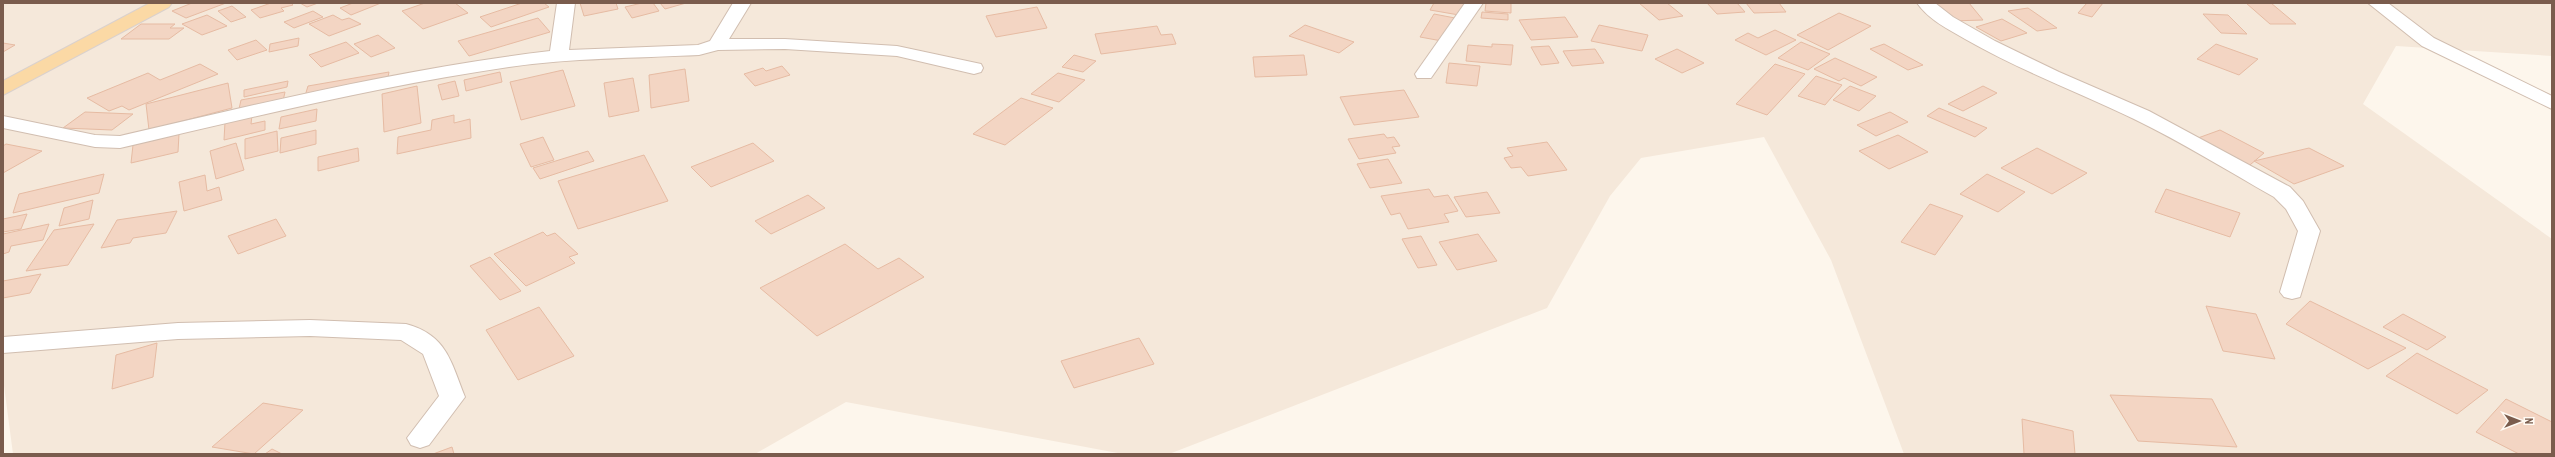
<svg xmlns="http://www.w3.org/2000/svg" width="2555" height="457" font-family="'Archivo Narrow',sans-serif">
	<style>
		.residential { fill: #f5e8da }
		.building { fill: #f3d5c3; stroke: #e6bba3 }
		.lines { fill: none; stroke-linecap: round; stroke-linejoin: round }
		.minor-casing { stroke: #d1beb0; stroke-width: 2 }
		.major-casing { stroke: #dad1cd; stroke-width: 2 }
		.minor { fill: #fff; fill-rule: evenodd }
		.major { fill: #fbd9a5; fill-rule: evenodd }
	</style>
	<rect width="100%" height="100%" fill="#fdf6ec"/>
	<path class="residential" d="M3,3H2552V56L2396,46L2363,104L2552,239V454H1904L1831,260L1764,137L1641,158L1610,196L1547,308L1169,454H1123L846,402L755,454H13L3,378Z"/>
	<g class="building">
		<path d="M192,3H226L186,18L172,11Z"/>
		<path d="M271,3H291L293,5L281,8L284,11L260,18L251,10Z"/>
		<path d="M300,3H318L307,7Z"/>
		<path d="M353,3H381L351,15L340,8Z"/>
		<path d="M425,3H455L468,13L423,29L402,11Z"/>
		<path d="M522,3H544L549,7L491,27L480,17Z"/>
		<path d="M580,3H616L618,9L584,16Z"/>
		<path d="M642,3H653L659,11L632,18L625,7Z"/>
		<path d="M660,3H686L665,9Z"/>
		<path d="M1434,3H1466L1459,15L1430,10Z"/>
		<path d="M1486,3H1511V13L1485,11Z"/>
		<path d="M1639,3H1667L1683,16L1659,20Z"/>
		<path d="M1707,3H1737L1745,12L1717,14Z"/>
		<path d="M1746,3H1779L1786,12L1754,13Z"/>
		<path d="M1936,3H1969L1983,20L1951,21Z"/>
		<path d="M2087,3H2103L2092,17L2078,13Z"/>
		<path d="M2246,3H2271L2296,24H2270Z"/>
		<path d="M232,6L246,17L231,22L218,11Z"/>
		<path d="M1037,7L1047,28L996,37L986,16Z"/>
		<path d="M2028,8L2057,28L2037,31L2008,11Z"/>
		<path d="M313,11L323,17L294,28L284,22Z"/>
		<path d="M1482,12L1508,14V20L1481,18Z"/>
		<path d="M1839,13L1871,26L1828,50L1797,35Z"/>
		<path d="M1434,14L1455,18L1442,41L1420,37Z"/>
		<path d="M2203,14L2228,15L2247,34L2221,33Z"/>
		<path d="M207,15L227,26L202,35L182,24Z"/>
		<path d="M333,15L342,20L349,18L361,24L329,36L309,24Z"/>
		<path d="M1565,17L1578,37L1531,40L1519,20Z"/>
		<path d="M538,18L550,32L469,56L458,41Z"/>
		<path d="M2002,19L2027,33L2001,41L1976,27Z"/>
		<path d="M141,24H175L170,28H184L169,39H121Z"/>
		<path d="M1305,25L1354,42L1339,53L1289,36Z"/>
		<path d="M1599,25L1648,35L1642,51L1591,41Z"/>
		<path d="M1157,26L1161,35L1172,34L1176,44L1101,54L1095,34Z"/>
		<path d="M1775,30L1796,40L1766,55L1735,40L1748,33L1758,38Z"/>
		<path d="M378,35L395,48L371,57L354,44Z"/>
		<path d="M299,38L298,46L269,52L270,44Z"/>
		<path d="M256,40L267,50L237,60L228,50Z"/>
		<path d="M346,42L359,53L321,67L309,55Z"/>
		<path d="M1801,42L1830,54L1808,70L1778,58Z"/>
		<path d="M3,43L15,45L3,52Z"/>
		<path d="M1492,44L1513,45L1511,65L1466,61L1468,45L1492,47Z"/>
		<path d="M1884,44L1923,65L1908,70L1870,49Z"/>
		<path d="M2216,44L2258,59L2239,75L2197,59Z"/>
		<path d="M1549,46L1559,63L1541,65L1531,47Z"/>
		<path d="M1595,49L1604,63L1572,66L1563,51Z"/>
		<path d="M1677,49L1704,63L1682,73L1655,59Z"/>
		<path d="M1074,55L1096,61L1083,72L1062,67Z"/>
		<path d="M1304,55L1307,75L1255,77L1253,57Z"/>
		<path d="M1835,58L1877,77L1861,86L1844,78L1839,81L1814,69Z"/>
		<path d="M1449,63L1480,66L1477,86L1446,83Z"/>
		<path d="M200,64L218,74L129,110L122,106L109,111L87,98L148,73L160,80Z"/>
		<path d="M1775,64L1805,74L1767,115L1736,104Z"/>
		<path d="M782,66L790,75L755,86L744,74L763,68L766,71Z"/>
		<path d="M685,69L689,101L651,108L649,75Z"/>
		<path d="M563,70L575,106L521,120L510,82Z"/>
		<path d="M389,72L387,82L305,96L308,86Z"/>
		<path d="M500,72L502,82L466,91L464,80Z"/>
		<path d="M1058,73L1085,80L1059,102L1031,94Z"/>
		<path d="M1816,76L1842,85L1825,105L1798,96Z"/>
		<path d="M633,78L639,111L609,117L604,83Z"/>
		<path d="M288,81L287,87L244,97V90Z"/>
		<path d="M455,81L459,96L442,100L438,85Z"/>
		<path d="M228,83L232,108L149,130L146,104Z"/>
		<path d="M417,86L421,123L384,132L382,94Z"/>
		<path d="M1850,86L1876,96L1859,111L1833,100Z"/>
		<path d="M1983,86L1997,93L1963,111L1948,104Z"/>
		<path d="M1404,90L1419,117L1354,125L1340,97Z"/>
		<path d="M285,92L283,101L239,109L241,100Z"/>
		<path d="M1021,98L1053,108L1005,145L973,134Z"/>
		<path d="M1939,108L1987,128L1975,137L1927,116Z"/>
		<path d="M317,109L316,121L279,129L281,117Z"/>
		<path d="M85,112L133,114L112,130L63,128Z"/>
		<path d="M1890,112L1908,122L1876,136L1857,125Z"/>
		<path d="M252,115L251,124L265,121V130L224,140L225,122Z"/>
		<path d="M454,115V123L470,119L471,138L397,154L398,137L431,130L432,120Z"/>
		<path d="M316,130V144L280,153L281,138Z"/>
		<path d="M2220,130L2264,153L2244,170L2198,138Z"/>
		<path d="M277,131L278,151L245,159V139Z"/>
		<path d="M179,134L178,152L131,163L133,145Z"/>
		<path d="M1384,134L1387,138L1394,137L1400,146L1392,147L1396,153L1359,159L1348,139Z"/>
		<path d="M1898,135L1928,152L1889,169L1859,151Z"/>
		<path d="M543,137L554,160L531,167L520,144Z"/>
		<path d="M1547,142L1567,170L1528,176L1521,167L1511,168L1504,158L1513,156L1507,148Z"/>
		<path d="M236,143L244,170L216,179L210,151Z"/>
		<path d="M753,143L774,161L711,187L691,167Z"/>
		<path d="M6,144L42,151L3,173V146Z"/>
		<path d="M358,148L359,161L318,171V157Z"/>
		<path d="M2037,148L2087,173L2052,194L2001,168Z"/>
		<path d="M2309,148L2344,166L2294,184L2254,161Z"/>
		<path d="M588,151L594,161L540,179L533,168Z"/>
		<path d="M644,155L668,201L578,229L558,181Z"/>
		<path d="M1388,159L1402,183L1370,188L1357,164Z"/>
		<path d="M104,174L99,193L13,213L19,194Z"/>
		<path d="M1987,174L2025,192L1998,212L1960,194Z"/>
		<path d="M205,175L207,191L219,187L222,200L184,211L179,182Z"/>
		<path d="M1429,189L1434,197L1448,195L1458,211L1444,214L1449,222L1408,229L1400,213L1391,215L1381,196Z"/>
		<path d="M2166,189L2240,213L2230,237L2155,212Z"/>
		<path d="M1487,192L1500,213L1466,217L1454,197Z"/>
		<path d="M808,195L825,208L771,234L755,221Z"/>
		<path d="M93,200L89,219L59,226L64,208Z"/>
		<path d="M1930,204L1963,216L1935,255L1901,242Z"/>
		<path d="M177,211L166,233L133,238L130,243L101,248L117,220Z"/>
		<path d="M27,214L21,229L3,232V219Z"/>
		<path d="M276,219L286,236L238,254L228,236Z"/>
		<path d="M49,224L43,240L11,246L9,252L3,254V234Z"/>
		<path d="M94,224L68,265L26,271L54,230Z"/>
		<path d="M543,232L547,236L555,233L578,254L569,257L575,263L526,286L494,254Z"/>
		<path d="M1478,234L1497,261L1457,270L1439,242Z"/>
		<path d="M1421,236L1437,265L1418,268L1402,239Z"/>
		<path d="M845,244L878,269L899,258L924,277L817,336L760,288Z"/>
		<path d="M490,257L521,291L500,300L470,266Z"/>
		<path d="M41,274L30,293L3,298V281Z"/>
		<path d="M2310,301L2406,348L2368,369L2286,324Z"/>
		<path d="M2206,306L2256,314L2275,359L2223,351Z"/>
		<path d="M539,307L574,356L518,380L486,330Z"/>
		<path d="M2403,314L2446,337L2427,350L2383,327Z"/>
		<path d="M1139,338L1154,364L1074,388L1061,361Z"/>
		<path d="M157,343L153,377L112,389L116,355Z"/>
		<path d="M2417,353L2488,390L2457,414L2386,376Z"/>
		<path d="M2110,395L2212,399L2237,447L2138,441Z"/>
		<path d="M2506,399L2552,422V454H2519L2476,432Z"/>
		<path d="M263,403L303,410L254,454L212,447Z"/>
		<path d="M2022,419L2073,431L2075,454H2024Z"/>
		<path d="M452,447L454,454H433Z"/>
		<path d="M272,449L282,454H265Z"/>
	</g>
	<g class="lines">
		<g class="minor-casing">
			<g id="minor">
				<path d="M557,3H575L569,50L698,45L710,41L733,3H751L729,39H785L897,46L981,64L983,68L981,72L974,74L897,56L785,49L718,50L699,55C636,58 571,58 509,67C379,86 248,118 120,148L95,147L3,128V116L95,135L120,136C262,103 405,68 550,51Z"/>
				<path d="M1465,3H1483L1431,78H1417L1415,74Z"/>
				<path d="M1917,3H1935L1953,17L1995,41L2059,72L2149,111L2290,187L2303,201L2320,231L2300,297L2292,299L2284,297L2280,292L2298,231L2286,209L2274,197C2228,171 2182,142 2134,119C2078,92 2019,70 1965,39C1948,29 1929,20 1917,3Z"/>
				<path d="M2368,3H2388L2434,38L2552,96V109L2422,46Z"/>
				<path d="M310,320L406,324C447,335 451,362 465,397L429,445L420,448L411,445L407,438L439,396L423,354L401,340L310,336L178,339L3,353V337L178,323Z"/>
			</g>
		</g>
		<g class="major-casing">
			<path id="major" d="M150,3H172L169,7L3,95V81Z"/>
		</g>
		<use href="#minor" class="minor"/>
		<use href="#major" class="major"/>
	</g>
	<rect width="2555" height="457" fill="none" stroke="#7a5c4d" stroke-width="8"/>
	<g transform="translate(2519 421) rotate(90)" stroke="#fffaf3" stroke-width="3" paint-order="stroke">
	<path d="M0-3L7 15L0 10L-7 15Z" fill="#7a5c4d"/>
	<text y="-6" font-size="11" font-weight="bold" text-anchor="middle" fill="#7a5c4d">N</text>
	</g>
</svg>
